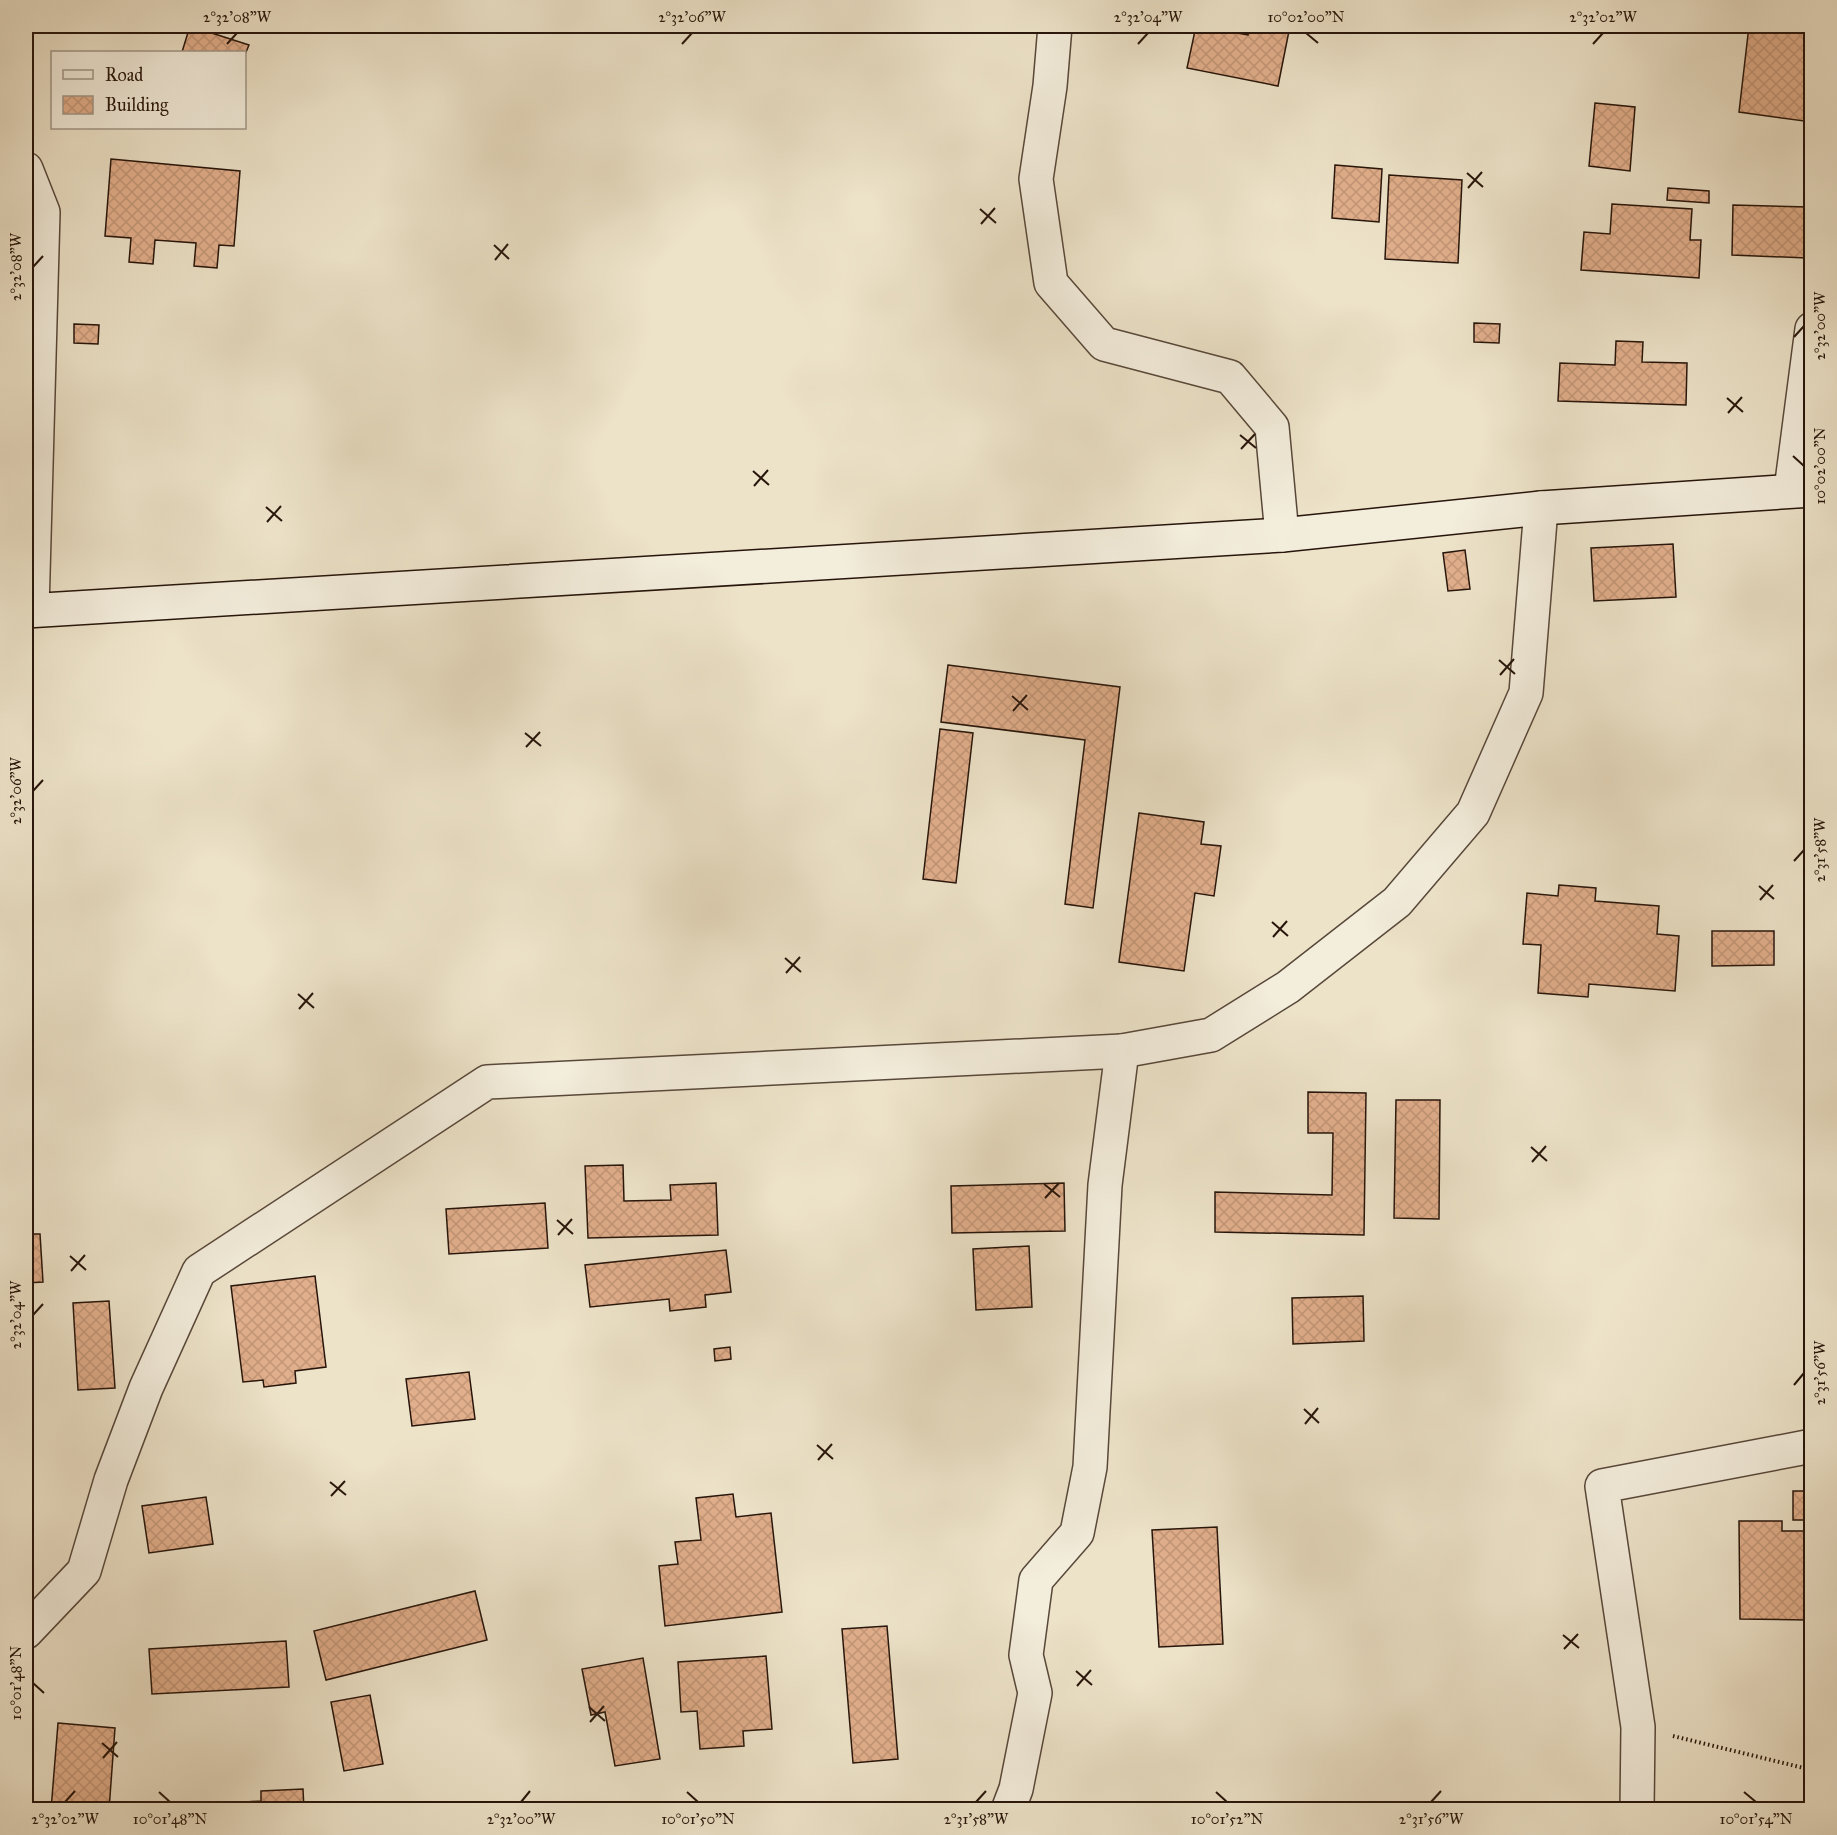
<svg xmlns="http://www.w3.org/2000/svg" width="1837" height="1835" font-family="'IM FELL Great Primer',serif">
	<style>
		.building { fill: url(#building-cross-hatch); stroke: #27150b; stroke-width: 1.5 }
		.lines { fill: none; stroke-linecap: round; stroke-linejoin: round }
		.street-casing { stroke: #58483a; stroke-width: 36 }
		.secondary-casing { stroke: #27150b; stroke-width: 36 }
		.path { stroke: #27150b; stroke-width: 4; stroke-dasharray: 1.5 3; stroke-linecap: butt }
		.street { stroke: #f3eddc; stroke-width: 33 }
		.secondary { stroke: #f3eddc; stroke-width: 33 }
		.ticks { fill: none; stroke: #27150b; stroke-width: 2 }
		.neatline { fill: none; stroke: #27150b; stroke-width: 2 }
		.ticks-label { font-size: 15px; text-anchor: middle; fill: #27150b }
	</style>
	<defs>
		<pattern id="building-cross-hatch" width="8" height="8" patternUnits="userSpaceOnUse" patternTransform="scale(1.5)"><rect width="8" height="8" fill="#e2af8c"/><path d="M0 0l8 8M0 8l8-8" fill="none" stroke="#c29677"/></pattern>
	</defs>
	<rect width="100%" height="100%" fill="#ede3c9"/>
	<filter id="stains"><feTurbulence type="fractalNoise" baseFrequency=".00333" numOctaves="4"/><feColorMatrix values="0 0 0 0 .2 0 0 0 0 .09 0 0 0 0 .02 0 0 0 .5 -.17"/></filter>
	<radialGradient id="worn" r=".72"><stop offset=".6" stop-color="#630" stop-opacity="0"/><stop offset="1" stop-color="#630" stop-opacity=".3"/></radialGradient>
	<g class="building">
		<path d="M190,26L249,45L244,57V52H182Z"/>
		<path d="M1196,26L1248,35L1250,26H1290L1278,86L1187,68Z"/>
		<path d="M1749,26H1807L1805,43L1812,44V55L1804,121L1739,112Z"/>
		<path d="M1595,103L1635,107L1630,171L1589,166Z"/>
		<path d="M111,159L240,171L234,246L219,245L217,268L194,266L196,243L155,240L153,264L129,262L131,238L105,236Z"/>
		<path d="M1335,165L1382,169L1379,222L1332,218Z"/>
		<path d="M1389,175L1462,180L1458,263L1385,259Z"/>
		<path d="M1668,188L1709,191V203L1667,200Z"/>
		<path d="M1612,204L1692,209L1690,240H1701L1699,278L1581,270L1584,232L1610,234Z"/>
		<path d="M1733,205L1808,207L1807,258L1732,255Z"/>
		<path d="M1474,323L1500,324L1499,343L1474,342Z"/>
		<path d="M74,324L99,325L98,344L74,343Z"/>
		<path d="M1616,341L1643,342L1642,362L1687,363L1686,405L1558,401L1560,363L1615,365Z"/>
		<path d="M1673,544L1676,597L1594,601L1591,548Z"/>
		<path d="M1465,550L1470,589L1448,591L1443,553Z"/>
		<path d="M948,665L1120,687L1093,908L1065,904L1085,740L941,722Z"/>
		<path d="M940,729L973,733L956,883L923,879Z"/>
		<path d="M1139,813L1204,822L1201,844L1221,846L1214,896L1195,893L1184,971L1119,962Z"/>
		<path d="M1559,885L1596,888L1595,901L1659,906L1657,934L1679,936L1675,991L1589,984L1588,997L1538,993L1541,945L1523,944L1527,893L1558,896Z"/>
		<path d="M1712,931H1774V965L1712,966Z"/>
		<path d="M1308,1092L1366,1093L1364,1235L1215,1232V1192L1332,1195L1333,1133H1308Z"/>
		<path d="M1396,1100H1440L1439,1219L1394,1218Z"/>
		<path d="M623,1165L624,1201L671,1200L670,1185L716,1183L718,1235L588,1238L585,1166Z"/>
		<path d="M1064,1183L1065,1231L952,1233L951,1186Z"/>
		<path d="M545,1203L548,1248L449,1254L446,1209Z"/>
		<path d="M26,1234H40L43,1282L26,1283Z"/>
		<path d="M1029,1246L1032,1307L976,1310L973,1249Z"/>
		<path d="M726,1250L731,1292L705,1295L706,1307L670,1311L669,1299L590,1307L585,1265Z"/>
		<path d="M315,1276L326,1367L295,1371L296,1383L264,1387L263,1380L243,1382L231,1286Z"/>
		<path d="M1363,1296L1364,1341L1293,1344L1292,1298Z"/>
		<path d="M109,1301L115,1388L78,1390L73,1303Z"/>
		<path d="M730,1347L731,1359L715,1361L714,1349Z"/>
		<path d="M469,1372L475,1419L412,1426L406,1379Z"/>
		<path d="M1805,1473L1812,1474V1520H1793V1491H1805Z"/>
		<path d="M733,1494L736,1517L771,1513L782,1612L665,1626L659,1566L678,1564L675,1542L701,1540L696,1498Z"/>
		<path d="M206,1497L213,1544L149,1553L142,1506Z"/>
		<path d="M1739,1521H1782V1531H1806L1807,1620L1740,1619Z"/>
		<path d="M1217,1527L1223,1644L1159,1647L1152,1530Z"/>
		<path d="M475,1591L487,1640L326,1680L314,1631Z"/>
		<path d="M887,1626L898,1759L853,1763L842,1629Z"/>
		<path d="M286,1641L289,1687L152,1694L149,1649Z"/>
		<path d="M766,1656L772,1729L743,1731L744,1746L700,1749L697,1711L681,1712L678,1662Z"/>
		<path d="M643,1658L660,1759L615,1766L605,1712L591,1715L582,1669Z"/>
		<path d="M370,1695L383,1764L344,1771L331,1702Z"/>
		<path d="M58,1723L115,1728L109,1810H51Z"/>
		<path d="M303,1789L304,1810H214V1804L261,1801V1791Z"/>
	</g>
	<g class="lines">
		<g class="street-casing">
			<g id="street">
				<path d="M1055,26L1050,86L1036,179L1051,283L1104,344L1230,377L1272,427L1282,535"/>
				<path d="M26,169L43,212L32,610"/>
				<path d="M1791,490L1812,329"/>
				<path d="M26,1632L84,1571L111,1480L146,1388L199,1271L487,1082L1122,1051"/>
				<path d="M1008,1810L1016,1789L1035,1693L1026,1655L1036,1580L1077,1533L1090,1467L1105,1185L1122,1051L1211,1035L1288,987L1397,902L1473,813L1526,693L1541,508"/>
				<path d="M1637,1810L1638,1727L1602,1486L1812,1446"/>
			</g>
		</g>
		<g class="secondary-casing">
			<path id="secondary" d="M26,611L1282,535L1541,508L1812,490"/>
		</g>
		<path class="path" d="M1673,1736L1812,1770"/>
		<use href="#street" class="street"/>
		<use href="#secondary" class="secondary"/>
	</g>
	<path class="ticks" d="M1306,33L1318,43M227,44L237,33M682,44L692,33M1138,44L1148,33M1593,44L1603,33M1467,173L1483,187M1468,188L1482,172M980,209L996,223M981,224L995,208M494,245L509,259M495,260L508,244M33,267L43,256M1794,337L1804,326M1727,398L1743,412M1728,413L1742,397M1240,435L1256,448M1241,449L1255,434M1793,456L1804,466M753,471L769,485M754,486L768,470M266,507L282,521M267,522L281,506M1499,660L1515,674M1500,675L1514,659M1012,696L1028,710M1013,711L1027,695M525,733L541,746M526,747L540,732M33,791L43,780M1794,861L1804,850M1759,886L1774,899M1760,900L1773,885M1272,922L1288,936M1273,937L1287,921M785,958L801,972M786,973L800,957M298,994L314,1008M299,1009L313,993M1531,1147L1547,1161M1532,1162L1546,1146M1044,1184L1060,1197M1045,1198L1059,1183M557,1220L573,1234M558,1235L572,1219M70,1256L86,1270M71,1271L85,1255M33,1315L43,1304M1794,1385L1804,1373M1304,1409L1319,1423M1305,1424L1318,1408M817,1445L833,1459M818,1460L832,1444M330,1482L346,1495M331,1496L345,1481M1563,1635L1579,1648M1564,1649L1578,1634M1076,1671L1092,1685M33,1683L44,1693M1077,1686L1091,1670M589,1707L605,1721M590,1722L604,1706M102,1743L118,1757M103,1758L117,1742M159,1792L170,1802M687,1792L698,1802M1216,1792L1227,1802M1744,1792L1756,1802M65,1802L75,1791M521,1802L530,1791M976,1802L986,1791M1431,1802L1441,1791"/>
	<rect width="1837" height="1835" fill="none" stroke="#ede3c9" stroke-width="66"/>
	<rect x="51" y="51" width="195" height="78" fill="#f3eddc" stroke="#a19788" stroke-width="1.5"/>
	<rect x="63" y="70" width="30" height="9" fill="#f3eddc" stroke="#a19788" stroke-width="1.5"/>
	<text x="105" y="81" font-size="18" fill="#27150b">Road</text>
	<rect x="63" y="96" width="30" height="18" fill="url(#building-cross-hatch)" stroke="#a19788" stroke-width="1.5"/>
	<text x="105" y="111" font-size="18" fill="#27150b">Building</text>
	<rect x="33" y="33" width="1771" height="1769" class="neatline"/>
	<g class="ticks-label">
		<text x="237" y="22">2°32'08"W</text>
		<text x="692" y="22">2°32'06"W</text>
		<text x="1148" y="22">2°32'04"W</text>
		<text x="1306" y="22">10°02'00"N</text>
		<text x="1603" y="22">2°32'02"W</text>
		<text transform="translate(16 267) rotate(-90)" y="5">2°32'08"W</text>
		<text transform="translate(1820 326) rotate(-90)" y="5">2°32'00"W</text>
		<text transform="translate(1820 466) rotate(-90)" y="5">10°02'00"N</text>
		<text transform="translate(16 791) rotate(-90)" y="5">2°32'06"W</text>
		<text transform="translate(1820 850) rotate(-90)" y="5">2°31'58"W</text>
		<text transform="translate(16 1315) rotate(-90)" y="5">2°32'04"W</text>
		<text transform="translate(1820 1373) rotate(-90)" y="5">2°31'56"W</text>
		<text transform="translate(16 1683) rotate(-90)" y="5">10°01'48"N</text>
		<text x="65" y="1824">2°32'02"W</text>
		<text x="170" y="1824">10°01'48"N</text>
		<text x="521" y="1824">2°32'00"W</text>
		<text x="698" y="1824">10°01'50"N</text>
		<text x="976" y="1824">2°31'58"W</text>
		<text x="1227" y="1824">10°01'52"N</text>
		<text x="1431" y="1824">2°31'56"W</text>
		<text x="1756" y="1824">10°01'54"N</text>
	</g>
	<rect width="100%" height="100%" filter="url(#stains)"/>
	<rect width="100%" height="100%" fill="url(#worn)"/>
</svg>
